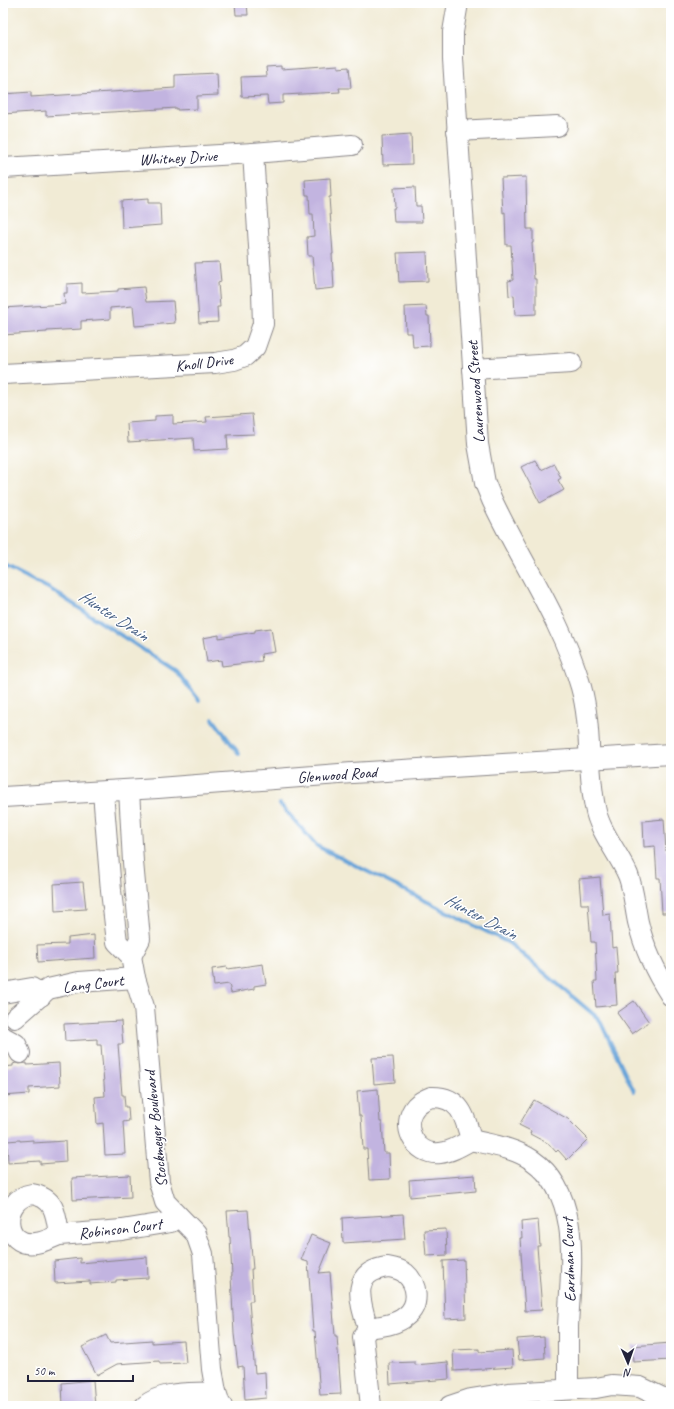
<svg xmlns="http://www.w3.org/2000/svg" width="674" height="1409" font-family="Caveat,sans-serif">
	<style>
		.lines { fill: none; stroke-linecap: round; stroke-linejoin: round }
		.stream { stroke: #69a4d9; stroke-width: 4 }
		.building { fill: #c2b4e0 }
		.minor-casing { stroke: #8a8688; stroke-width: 22 }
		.minor { stroke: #fff; stroke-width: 20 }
		.labels { text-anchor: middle; stroke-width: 3; stroke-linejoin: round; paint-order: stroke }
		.street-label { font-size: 16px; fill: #22223b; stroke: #fff }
		.water-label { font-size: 17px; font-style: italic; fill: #425c82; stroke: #fff }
	</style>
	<rect width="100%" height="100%" fill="#fff"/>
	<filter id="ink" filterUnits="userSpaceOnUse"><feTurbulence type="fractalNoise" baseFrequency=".025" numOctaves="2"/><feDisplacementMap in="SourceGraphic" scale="8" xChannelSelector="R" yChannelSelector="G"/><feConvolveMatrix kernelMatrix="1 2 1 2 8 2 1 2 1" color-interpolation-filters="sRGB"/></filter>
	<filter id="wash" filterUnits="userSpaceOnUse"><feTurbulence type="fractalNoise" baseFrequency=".012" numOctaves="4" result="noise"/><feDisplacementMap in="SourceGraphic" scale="16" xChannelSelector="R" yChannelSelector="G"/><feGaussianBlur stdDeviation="0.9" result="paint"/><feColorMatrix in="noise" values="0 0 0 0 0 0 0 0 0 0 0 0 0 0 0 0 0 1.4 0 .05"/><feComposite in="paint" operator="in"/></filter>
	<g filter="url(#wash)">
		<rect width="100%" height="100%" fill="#f1ebd5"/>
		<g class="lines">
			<g class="stream">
				<path d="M3,565L50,589L176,671L199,700"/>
				<path d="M213,719L239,754"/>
				<path d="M280,804L317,846L509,943L599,1019L634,1091"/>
			</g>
		</g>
		<g id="blocks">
			<g class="building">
				<path d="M235,3H247L248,15H236Z"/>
				<path d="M338,65V68L349,67L351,88H339L340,92L283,95V103L268,104L267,96L242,97L241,77L267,76L266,67L281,66V69Z"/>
				<path d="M217,73L218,95L197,96V109L177,110V108L46,116V111L3,114V94L31,92V97L175,88V75Z"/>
				<path d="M411,134L412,164L383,165L382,136Z"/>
				<path d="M526,177L527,229H533V243H532L534,279H536V314L515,315L514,295L509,296L508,281L513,280L511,245H506L505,212L503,213L501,178Z"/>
				<path d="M330,178L331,197H329L333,254H332L334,288L315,290L312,256H308L307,237L314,236L313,214H310L309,195H306L305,180Z"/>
				<path d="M415,187L416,206H421L422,222H394L393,208H395L394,188Z"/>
				<path d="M148,199V203H160L161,225L122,228L121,201Z"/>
				<path d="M427,252L428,281L399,282L397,253Z"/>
				<path d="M219,262L221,282L218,283L220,307H217L218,322L199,323L195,263Z"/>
				<path d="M82,283V293L118,291V289L144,287L146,302L173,301L175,323L135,326L133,306L110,308V319L81,321V329L47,331V332L3,335V308L65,304L64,293H67V284Z"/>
				<path d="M426,306L427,316H429L430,346L413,347L412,333H406L405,307Z"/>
				<path d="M252,414L254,434L227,435L228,449L194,451L193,438L128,442L127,423L155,421V416L173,415V424L207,422L206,417Z"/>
				<path d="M535,460L541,470L554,464L561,478L558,480L564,490L540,503L521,467Z"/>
				<path d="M271,628L275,652L261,654L262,661L222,666L221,660L207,662L203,638L219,635V638L255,632V630Z"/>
				<path d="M664,819L666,851H671V913H662L660,878H657L655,846L644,847L643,821Z"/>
				<path d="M600,877L603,915L610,914L612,948L616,947L618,973H615L617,1005L596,1007L594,981H597L595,942H591L588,904H581L579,879Z"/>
				<path d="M83,882L86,909L55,911L54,884Z"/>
				<path d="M94,935L95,958L38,962L37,945L68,944V938Z"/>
				<path d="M263,964L266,984L254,986V989L231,993L229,984L214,986L212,969L227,967L228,969Z"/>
				<path d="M634,1001L649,1022L632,1034L617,1013Z"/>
				<path d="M121,1021L123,1044H118L122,1095H124L125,1107H128L129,1121L123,1122L125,1154L105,1155L103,1123L97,1124L95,1097L105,1096L101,1045H97V1039L65,1041L64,1024Z"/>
				<path d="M393,1057L395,1082L374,1084L372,1058Z"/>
				<path d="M16,1063L19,1064L27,1063V1065L59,1063L60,1086L29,1088V1094L3,1096V1067L13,1066V1064Z"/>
				<path d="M378,1089L380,1122H382L384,1153H389L390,1179L369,1180L367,1149H363L361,1116H359L357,1091Z"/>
				<path d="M534,1100L568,1119L588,1139L567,1160L558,1150L556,1152L549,1144L530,1134L531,1131L519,1125Z"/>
				<path d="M20,1140V1141L33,1140V1143L65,1141L66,1162L40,1164V1161L8,1163L7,1141Z"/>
				<path d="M130,1175L131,1197L73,1200L72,1178Z"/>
				<path d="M475,1175L476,1191L410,1197L409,1180Z"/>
				<path d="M248,1210L253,1269H251L253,1301H249L252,1340L255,1373L265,1372L266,1398L245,1400L243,1366L238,1367L234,1334L231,1276H232L230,1237H229L227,1211Z"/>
				<path d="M403,1214L405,1239L343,1243L342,1218Z"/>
				<path d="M538,1220L540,1246H537L542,1310L525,1311L520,1238H522L521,1222Z"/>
				<path d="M446,1229L447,1255L426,1256L424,1230Z"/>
				<path d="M311,1235L331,1243L319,1273L330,1272L335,1336H337L341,1394L320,1395L315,1331H313L308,1262L301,1260Z"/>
				<path d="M147,1257L148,1278L116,1280V1282L90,1284V1281L55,1283L54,1261L80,1258V1263Z"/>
				<path d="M464,1260L466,1318L445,1319L443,1261Z"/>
				<path d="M106,1335L110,1343L152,1340V1343L184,1341L186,1363L160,1364L159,1361L117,1364L97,1375L82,1347Z"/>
				<path d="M544,1337L545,1358L519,1360L517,1339Z"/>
				<path d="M671,1343V1360L633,1362L632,1346Z"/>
				<path d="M479,1349V1352L512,1350L513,1367L454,1371L453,1350Z"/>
				<path d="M415,1362V1365L448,1362L449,1379L390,1384L389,1363Z"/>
				<path d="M93,1380L95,1406H63L62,1383Z"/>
			</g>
		</g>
	</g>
	<g filter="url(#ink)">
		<use href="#blocks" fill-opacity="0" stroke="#8a8688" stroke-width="1"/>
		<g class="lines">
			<g class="minor-casing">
				<g id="minor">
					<path d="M458,3L453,32V59L478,444L485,483L492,500C521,562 562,620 581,687C592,726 587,768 595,807C599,831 618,852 628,875C633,887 635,908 638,922C644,948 656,973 671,996"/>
					<path d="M457,131L557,126"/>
					<path d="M3,168L253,153L352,145"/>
					<path d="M473,369L571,363"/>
					<path d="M3,374L215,363L234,360L245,356L255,347L263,324L262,293L253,153"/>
					<path d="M129,790L133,862L140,939L131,956"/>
					<path d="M103,792L111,891L117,942L131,956L135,978L144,1007L159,1182L165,1202L196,1234L203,1254L212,1369L216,1392L220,1404L222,1406"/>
					<path d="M3,797L158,788L352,773L671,754"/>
					<path d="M3,993L32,988L41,996"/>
					<path d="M15,1018L48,989L79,982L135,978"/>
					<path d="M3,1037L16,1044L20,1053"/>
					<path d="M431,1097C460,1096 465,1116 471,1140C462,1145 451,1152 440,1153C415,1156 399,1125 416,1106C420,1102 426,1099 431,1097Z"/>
					<path d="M471,1140C492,1145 514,1148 532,1160C584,1196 570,1273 568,1327C568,1348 568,1368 568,1388"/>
					<path d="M32,1194C55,1198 56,1214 59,1235C52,1238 44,1242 36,1243C2,1248 0,1199 32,1194Z"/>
					<path d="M59,1235L122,1230L171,1222L178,1216"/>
					<path d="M388,1267C394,1268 400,1269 405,1273C418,1284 420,1305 406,1316C396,1325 380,1326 368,1328C360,1302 349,1272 388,1267Z"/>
					<path d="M368,1328L363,1337L371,1406"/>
					<path d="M145,1406C163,1390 193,1394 216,1392"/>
					<path d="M450,1406L471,1399L508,1393L596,1388L612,1385L640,1387L671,1402"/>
				</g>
			</g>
			<use href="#minor" class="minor"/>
		</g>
	</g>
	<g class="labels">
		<g class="street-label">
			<text transform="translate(178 157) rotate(-3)" y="6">Whitney Drive</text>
			<text transform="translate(204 362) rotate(-7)" y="6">Knoll Drive</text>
			<text transform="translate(475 392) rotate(-94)" y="6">Laurenwood Street</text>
			<text transform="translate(337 774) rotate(-4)" y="6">Glenwood Road</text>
			<text transform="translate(93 983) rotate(-7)" y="6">Lang Court</text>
			<text transform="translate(155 1129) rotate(-96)" y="6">Stockmeyer Boulevard</text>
			<text transform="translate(120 1228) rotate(-7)" y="6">Robinson Court</text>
			<text transform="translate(568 1260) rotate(-92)" y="6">Eardman Court</text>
		</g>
		<g class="water-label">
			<text transform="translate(114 615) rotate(33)" y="6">Hunter Drain</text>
			<text transform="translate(481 916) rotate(28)" y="6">Hunter Drain</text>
		</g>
	</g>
	<rect width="674" height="1409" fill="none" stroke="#fff" stroke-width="16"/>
	<g transform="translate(628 1363) rotate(178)" stroke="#ffffff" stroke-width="3" paint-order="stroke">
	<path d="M0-3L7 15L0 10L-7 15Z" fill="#22223b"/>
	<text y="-6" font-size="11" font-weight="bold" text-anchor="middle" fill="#22223b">N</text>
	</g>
	<path d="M28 1375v6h105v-6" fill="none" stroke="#22223b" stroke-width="2"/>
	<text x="34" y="1375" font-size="12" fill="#22223b" stroke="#ffffff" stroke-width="3" paint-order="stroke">50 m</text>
</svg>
